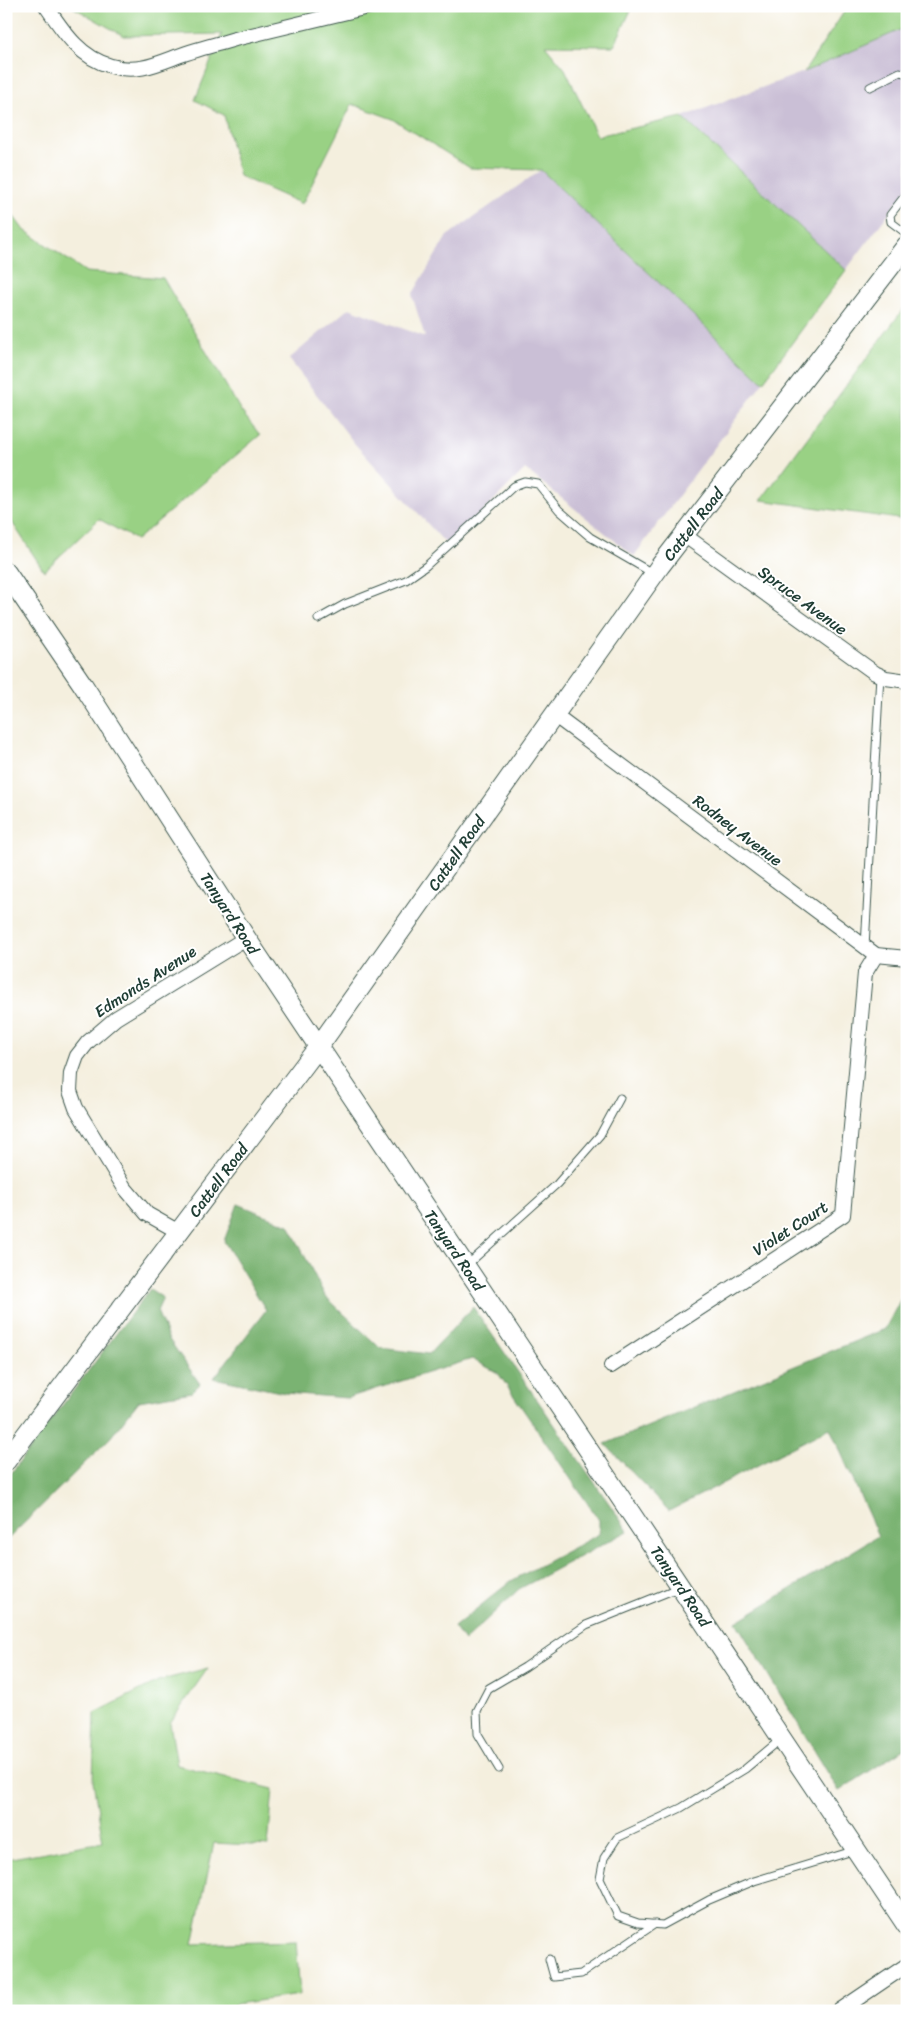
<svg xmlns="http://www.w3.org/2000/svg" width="913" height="2017" font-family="Sriracha,sans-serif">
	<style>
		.industrial { fill: #cabfd6 }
		.green { fill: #99d184; stroke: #5c875c }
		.forest { fill: #7ab372; stroke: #4c7853 }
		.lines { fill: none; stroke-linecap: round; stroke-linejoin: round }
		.lane-casing { stroke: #3f584e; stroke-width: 9 }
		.street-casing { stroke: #3f584e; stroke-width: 16 }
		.secondary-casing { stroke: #3f584e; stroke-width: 21 }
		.lane { stroke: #fff; stroke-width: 7 }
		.street { stroke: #fff; stroke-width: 14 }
		.secondary { stroke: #fff; stroke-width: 19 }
		.labels { text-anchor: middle; stroke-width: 4; stroke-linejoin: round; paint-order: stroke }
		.street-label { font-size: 16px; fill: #1f3d34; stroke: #fff }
	</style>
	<rect width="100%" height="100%" fill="#fff"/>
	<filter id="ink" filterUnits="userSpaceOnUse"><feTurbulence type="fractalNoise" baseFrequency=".02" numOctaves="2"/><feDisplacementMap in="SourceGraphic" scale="10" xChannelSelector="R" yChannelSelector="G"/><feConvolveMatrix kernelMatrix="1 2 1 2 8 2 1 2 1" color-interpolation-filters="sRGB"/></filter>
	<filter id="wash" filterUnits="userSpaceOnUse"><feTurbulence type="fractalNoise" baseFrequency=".0096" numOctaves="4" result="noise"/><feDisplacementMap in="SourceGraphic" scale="20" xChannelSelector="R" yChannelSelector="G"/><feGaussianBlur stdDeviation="1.12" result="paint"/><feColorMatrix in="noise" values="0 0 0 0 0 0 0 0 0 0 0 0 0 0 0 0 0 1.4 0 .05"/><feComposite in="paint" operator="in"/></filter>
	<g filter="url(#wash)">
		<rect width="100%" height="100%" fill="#f4efde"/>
		<g class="industrial">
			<path d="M907,27V189L846,270L682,117L804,72Z"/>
			<path d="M541,170L763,382L634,556L525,469L448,546L355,444L289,359L349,308L425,337L412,295L447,236Z"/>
		</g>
		<g class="green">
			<path d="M71,6H633L614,46L545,45L565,69L597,136L682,117L846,270L763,382L541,170L470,168L393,119L352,104L302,204L239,176L224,115L195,100L222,34L124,36Z"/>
			<path d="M848,6H907V27L804,72Z"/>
			<path d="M6,206L23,229L86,272L163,278L241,411L260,435L136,540L99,519L44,571L6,513Z"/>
			<path d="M907,304V520L761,500Z"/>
			<path d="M208,1668L170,1723L177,1765L273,1789L268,1846L214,1843L193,1944L296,1941L300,1995L235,2004L234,2011H6V1859L103,1842L93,1781L95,1713L158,1681Z"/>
		</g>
		<g class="forest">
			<path d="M238,1204L289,1225L325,1296L380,1348L429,1354L473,1307L628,1531L519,1589L464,1641L454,1627L511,1581L599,1534V1520L498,1373L472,1359L347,1398L285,1393L214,1378L266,1310L224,1241Z"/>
			<path d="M907,1287V1747L839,1791L736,1622L878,1536L830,1428L669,1511L605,1444L885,1329Z"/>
			<path d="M150,1289L163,1298L157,1311L168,1338L200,1384L192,1392L139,1401L110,1438L6,1541V1480Z"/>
		</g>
	</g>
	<g filter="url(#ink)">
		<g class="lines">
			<g class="lane-casing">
				<g id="lane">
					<path d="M870,87L900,72L907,74"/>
					<path d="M907,193L890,215L891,222L907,234"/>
					<path d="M318,619L345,604L406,580L426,566L514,486L525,482L538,484L559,510L590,537L654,574"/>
					<path d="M865,947L880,675"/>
					<path d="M466,1266L557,1184L600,1135L620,1098"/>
					<path d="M780,1740L745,1769L681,1808L617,1838L604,1858L600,1879L618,1916L638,1923L663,1925L709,1900L754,1881L856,1850"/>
					<path d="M499,1769L478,1734L477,1711L489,1688L525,1667L586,1625L678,1588"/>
					<path d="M549,1959L554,1977L581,1974L655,1924"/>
				</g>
			</g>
			<g class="street-casing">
				<g id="street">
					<path d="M46,6C63,31 80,58 111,66C134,73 152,66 173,58C193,50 215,45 235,39C281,28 326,17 372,6"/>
					<path d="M684,535L875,673L886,678L907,681"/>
					<path d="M554,715L876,955L907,958"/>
					<path d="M179,1232L147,1214L124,1187L76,1108L70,1091L71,1073L77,1056L88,1042L116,1018L246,938"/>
					<path d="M611,1366L843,1215L865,973L876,955"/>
					<path d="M839,2011L907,1965"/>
				</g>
			</g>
			<g class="secondary-casing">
				<g id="secondary">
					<path d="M6,572L83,685L246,938L907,1926"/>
					<path d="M6,1461L319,1046L660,566L907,245"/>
				</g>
			</g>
			<use href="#lane" class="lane"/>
			<use href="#street" class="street"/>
			<use href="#secondary" class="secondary"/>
		</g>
	</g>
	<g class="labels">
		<g class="street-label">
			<text transform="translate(693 524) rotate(-52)" y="6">Cattell Road</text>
			<text transform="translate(803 600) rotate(36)" y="6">Spruce Avenue</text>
			<text transform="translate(738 830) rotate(37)" y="6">Rodney Avenue</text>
			<text transform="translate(456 853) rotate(-55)" y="6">Cattell Road</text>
			<text transform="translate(230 913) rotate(57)" y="6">Tanyard Road</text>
			<text transform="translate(145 981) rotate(-33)" y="6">Edmonds Avenue</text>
			<text transform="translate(218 1180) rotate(-53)" y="6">Cattell Road</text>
			<text transform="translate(790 1228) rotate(-33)" y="6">Violet Court</text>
			<text transform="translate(455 1250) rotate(56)" y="6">Tanyard Road</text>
			<text transform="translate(681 1586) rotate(56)" y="6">Tanyard Road</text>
		</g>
	</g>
	<rect width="913" height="2017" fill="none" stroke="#fff" stroke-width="25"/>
</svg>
